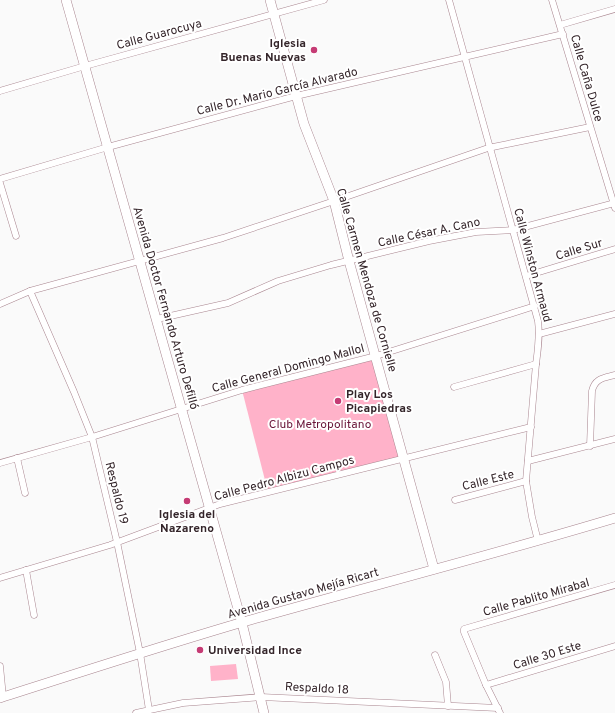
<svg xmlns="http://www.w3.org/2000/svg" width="615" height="713" font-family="Overpass,sans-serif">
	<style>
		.green { fill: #ffb2c9 }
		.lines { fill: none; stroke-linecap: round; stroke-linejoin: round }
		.street-casing { stroke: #a9858f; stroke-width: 7 }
		.secondary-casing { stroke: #a9858f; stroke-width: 10 }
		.street { stroke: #fff; stroke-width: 6 }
		.secondary { stroke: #fff; stroke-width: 9 }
		.poi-dot { fill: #c53b74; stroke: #fff; stroke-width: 1.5 }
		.labels { text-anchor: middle; stroke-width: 4; stroke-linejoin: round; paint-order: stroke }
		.street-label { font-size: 12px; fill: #34252a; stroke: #fff }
		.poi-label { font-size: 12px; font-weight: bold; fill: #34252a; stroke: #fff; text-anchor: start }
		.park-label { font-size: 12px; fill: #691539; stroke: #fff }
	</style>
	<rect width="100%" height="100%" fill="#fafafa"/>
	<g class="green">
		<path d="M376,356L405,459L268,492L242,390Z"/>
		<path d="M236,664L238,679L211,681L210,666Z"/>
	</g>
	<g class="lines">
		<g class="street-casing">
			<g id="street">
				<path d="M449,0L538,321C540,336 538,349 536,364L526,481L532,517L538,541"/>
				<path d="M552,0L615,208"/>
				<path d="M560,25L615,9"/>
				<path d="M0,91L85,66L324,0"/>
				<path d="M0,179L108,147L296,96L563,34"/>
				<path d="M0,183L16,236"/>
				<path d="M526,276L615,249"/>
				<path d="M30,291L74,392L92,437L117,542L140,653L149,710"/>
				<path d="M0,304L30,291L223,238L334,201L488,148L590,127"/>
				<path d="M157,319L228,303L278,281L331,265L429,241L476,232L513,230L615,203"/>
				<path d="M539,334L615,314"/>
				<path d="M454,387L536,364"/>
				<path d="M590,446L592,391C595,378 604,378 615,375"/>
				<path d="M17,458L25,493"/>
				<path d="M528,461L615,439"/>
				<path d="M0,463L92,437L242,390L376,356L535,306"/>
				<path d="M455,500L526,481"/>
				<path d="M26,570L34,615"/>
				<path d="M0,578L110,545L220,504L531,427"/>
				<path d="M435,655L446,682L448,706"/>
				<path d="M0,666L3,697"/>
				<path d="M486,685L615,646"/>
				<path d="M136,713L183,703L261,697L498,708"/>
				<path d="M500,713L486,685L464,632V629L615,585"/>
			</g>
		</g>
		<g class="secondary-casing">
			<g id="secondary">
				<path d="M66,0L242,623L264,713"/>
				<path d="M270,0L304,124L334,201L349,261L434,569"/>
				<path d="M0,698C81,672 161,646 243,622C367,587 492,555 615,518"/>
			</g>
		</g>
		<use href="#street" class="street"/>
		<use href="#secondary" class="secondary"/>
	</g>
	<g class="poi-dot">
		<circle cx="314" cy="50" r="4"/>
		<circle cx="338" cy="401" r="4"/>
		<circle cx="187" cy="501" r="4"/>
		<circle cx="200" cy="650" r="4"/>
	</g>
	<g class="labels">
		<g class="street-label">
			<text transform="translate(159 34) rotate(-15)" y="4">Calle Guarocuya</text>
			<text transform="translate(587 78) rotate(74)" y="4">Calle Caña Dulce</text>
			<text transform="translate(277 91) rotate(-14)" y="4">Calle Dr. Mario García Alvarado</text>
			<text transform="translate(429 232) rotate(-12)" y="4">Calle César A. Cano</text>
			<text transform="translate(579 249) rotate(-17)" y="4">Calle Sur</text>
			<text transform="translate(533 265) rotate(75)" y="4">Calle Winston Armaud</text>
			<text transform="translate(367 280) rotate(74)" y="4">Calle Carmen Mendoza de Cornielle</text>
			<text transform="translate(166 308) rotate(74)" y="4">Avenida Doctor Fernando Arturo Defilló</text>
			<text transform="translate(288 368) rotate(-15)" y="4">Calle General Domingo Mallol</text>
			<text transform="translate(284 478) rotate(-15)" y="4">Calle Pedro Albizu Campos</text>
			<text transform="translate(488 480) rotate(-14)" y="4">Calle Este</text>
			<text transform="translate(117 493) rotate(76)" y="4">Respaldo 19</text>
			<text transform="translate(303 593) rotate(-16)" y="4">Avenida Gustavo Mejía Ricart</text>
			<text transform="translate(536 597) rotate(-16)" y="4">Calle Pablito Mirabal</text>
			<text transform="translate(547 655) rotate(-17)" y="4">Calle 30 Este</text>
			<text transform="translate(317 688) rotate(3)" y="4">Respaldo 18</text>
		</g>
		<g class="poi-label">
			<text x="306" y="47" text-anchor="end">Iglesia<tspan x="306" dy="14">Buenas Nuevas</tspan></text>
			<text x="346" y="398">Play Los<tspan x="346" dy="14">Picapiedras</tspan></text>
			<text x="187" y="518" text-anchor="middle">Iglesia del<tspan x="187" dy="14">Nazareno</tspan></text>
			<text x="208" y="654">Universidad Ince</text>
		</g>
		<g class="park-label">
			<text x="320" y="428">Club Metropolitano</text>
		</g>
	</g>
</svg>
